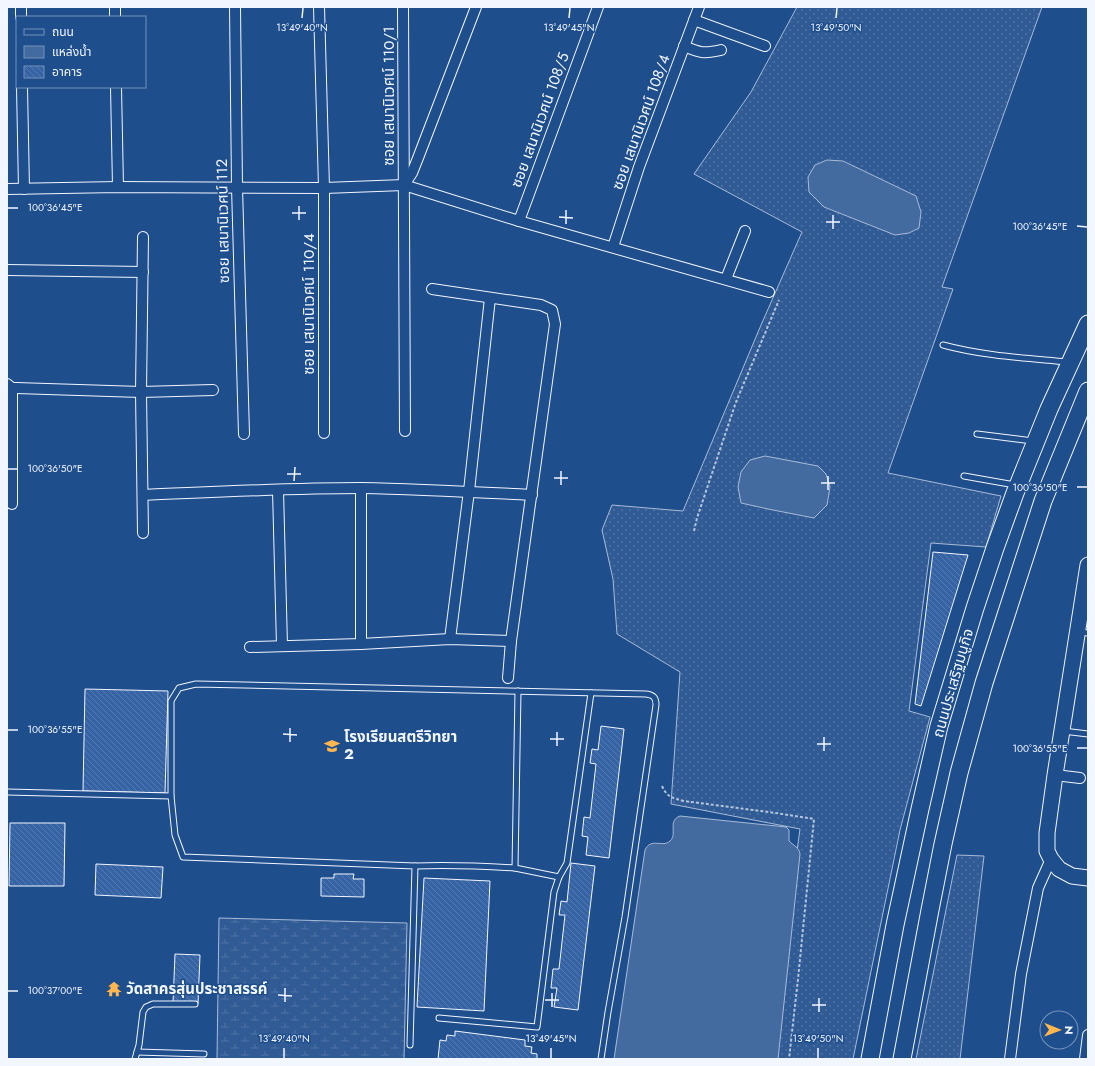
<svg xmlns="http://www.w3.org/2000/svg" width="1095" height="1066" font-family="Jost,'Noto Sans Thai',sans-serif">
	<style>
		.grass { fill: url(#grass-dots); stroke: #a8bbd7 }
		.wetland { fill: url(#wetland-marsh); stroke: #a8bbd7 }
		.water { fill: #446ba0; stroke: #a8bbd7 }
		.building { fill: url(#building-back-hatch); stroke: #f2f6ff }
		.lines { fill: none; stroke-linecap: round; stroke-linejoin: round }
		.lane-casing { stroke: #f2f6ff; stroke-width: 7 }
		.street-casing { stroke: #f2f6ff; stroke-width: 12 }
		.secondary-casing { stroke: #f2f6ff; stroke-width: 17 }
		.primary-casing { stroke: #f2f6ff; stroke-width: 19 }
		.path { stroke: #b3c4dc; stroke-width: 2; stroke-dasharray: 3 2; stroke-linecap: butt }
		.lane { stroke: #1f4e8c; stroke-width: 5 }
		.street { stroke: #1f4e8c; stroke-width: 10 }
		.secondary { stroke: #1f4e8c; stroke-width: 15 }
		.primary { stroke: #1f4e8c; stroke-width: 17 }
		.ticks { fill: none; stroke: #f2f6ff; stroke-width: 1.5 }
		.labels { text-anchor: middle; stroke-width: 3; stroke-linejoin: round; paint-order: stroke }
		.street-label { font-size: 15px; fill: #f2f6ff; stroke: #1f4e8c }
		.poi-label { font-size: 15px; font-weight: bold; fill: #f2f6ff; stroke: #1f4e8c; text-anchor: start }
		.ticks-label { font-size: 10px; text-anchor: middle; fill: #f2f6ff; stroke: #1f4e8c; stroke-width: 3; stroke-linejoin: round; paint-order: stroke }
	</style>
	<defs>
		<pattern id="grass-dots" width="8" height="8" patternUnits="userSpaceOnUse"><rect width="8" height="8" fill="#305b95"/><path d="M2 2h.1M6 6h.1" fill="none" stroke="#4e73a5" stroke-width="1.8" stroke-linecap="round"/></pattern>
		<pattern id="wetland-marsh" width="20" height="14" patternUnits="userSpaceOnUse"><rect width="20" height="14" fill="#305b95"/><path d="M1 5h8M5 5V1M11 12h8M15 12V8" fill="none" stroke="#4e73a5"/></pattern>
		<pattern id="building-back-hatch" width="6" height="6" patternUnits="userSpaceOnUse"><rect width="6" height="6" fill="#3563a3"/><path d="M-1 5l2 2M0 0l6 6M5-1l2 2" fill="none" stroke="#537ab1"/></pattern>
	</defs>
	<rect width="100%" height="100%" fill="#1f4e8c"/>
	<g class="grass">
		<path d="M797,7H1042L942,287L953,289L888,473L1001,496L986,547L931,543L909,711L930,717L900,830L853,1059H769L800,829L671,804L680,672L617,634L613,579L602,530L612,505L683,511L761,325L802,232L694,174L751,92Z"/>
		<path d="M957,855L984,856L960,1059H916Z"/>
	</g>
	<path class="wetland" d="M219,918L407,923L404,1059H217Z"/>
	<g class="water">
		<path d="M827,160L843,161L916,196L921,212L919,228L909,233L895,235L824,207L809,192L808,177L815,165Z"/>
		<path d="M765,456L818,466L826,474L830,487L827,505L814,518L768,509L741,503L738,487L741,472L750,460Z"/>
		<path d="M680,816L786,827L789,830V841C794,846 799,847 800,854L778,1059H614L645,850C651,837 663,848 670,841C678,834 667,821 680,816Z"/>
	</g>
	<g class="building">
		<path d="M933,552L968,555L921,706L915,704Z"/>
		<path d="M85,689L168,691L165,793L83,791Z"/>
		<path d="M601,726L624,729L609,858L586,855L588,837L582,836L584,817L590,818L596,764L590,763L592,749L598,750Z"/>
		<path d="M10,823H65L64,886H9Z"/>
		<path d="M571,863L595,866L578,1010L554,1007L557,988H551L553,969H559L565,915H559L561,901L567,902Z"/>
		<path d="M96,864L163,867L161,898L95,895Z"/>
		<path d="M334,874H354L353,879H364V897L321,896V878H334Z"/>
		<path d="M424,878L490,881L484,1011L417,1007Z"/>
		<path d="M175,954L200,955L198,1004L173,1003Z"/>
		<path d="M455,1031L525,1040V1046L532,1047L531,1053L537,1054V1059H438L440,1040L446,1041L447,1035L455,1036Z"/>
	</g>
	<g class="lines">
		<g class="lane-casing">
			<g id="lane">
				<path d="M943,345C984,356 1025,358 1067,362"/>
				<path d="M977,434L1033,441"/>
				<path d="M964,476L1015,485"/>
				<path d="M1078,632L1088,633"/>
				<path d="M518,691L515,868L559,877"/>
				<path d="M1063,731L1088,734"/>
				<path d="M7,792L171,796"/>
				<path d="M415,866C448,865 482,866 515,868"/>
				<path d="M439,1018L537,1027L554,892L559,877L567,863L591,693"/>
				<path d="M410,1045L415,866L183,857L175,835L171,796V701L179,688L196,684L646,694C654,695 656,698 656,705L625,917L608,1012L601,1059"/>
				<path d="M137,1052L204,1054"/>
				<path d="M135,1059L139,1045L143,1012L146,1007L153,1004H195"/>
			</g>
		</g>
		<g class="street-casing">
			<g id="street">
				<path d="M21,7V17"/>
				<path d="M115,7V17"/>
				<path d="M235,7L237,187L244,434"/>
				<path d="M319,7L324,188V433"/>
				<path d="M403,7L405,431"/>
				<path d="M694,20L765,46"/>
				<path d="M684,46C700,53 704,54 721,50"/>
				<path d="M22,87L24,189"/>
				<path d="M116,87L118,187"/>
				<path d="M404,185L412,173L418,158L476,7"/>
				<path d="M7,189L118,187L324,188L404,185L519,221L769,292"/>
				<path d="M519,221L598,7"/>
				<path d="M143,237L141,392L143,533"/>
				<path d="M613,247L639,167L699,7"/>
				<path d="M7,270L143,272"/>
				<path d="M726,279L745,231"/>
				<path d="M432,289L541,305L552,310L555,324L511,641L508,678"/>
				<path d="M7,384L12,388H16L141,392L213,390"/>
				<path d="M278,490L282,646"/>
				<path d="M143,495C216,492 289,488 361,488C418,489 475,492 532,495"/>
				<path d="M12,504V388"/>
				<path d="M450,639L469,491L490,298"/>
				<path d="M361,644V488"/>
				<path d="M250,647L361,644L450,639L511,641"/>
				<path d="M1055,775L1080,778"/>
				<path d="M1010,1059L1021,974L1038,888L1051,859"/>
				<path d="M1085,1059L1088,1035"/>
			</g>
		</g>
		<g class="secondary-casing">
			<path id="secondary" d="M1088,565L1055,775L1047,833V851L1051,859L1059,869L1072,876L1088,878"/>
		</g>
		<g class="primary-casing">
			<g id="primary">
				<path d="M870,1059L895,925L920,809L939,726L975,608L995,548L1015,493L1049,409L1088,324"/>
				<path d="M902,1059L930,910L943,844L959,773L984,683L1043,501L1088,391"/>
			</g>
		</g>
		<g class="path">
			<path d="M694,531L697,518L736,402L779,300"/>
			<path d="M662,786C667,797 672,798 684,801L776,813L814,819L798,979L789,1059"/>
		</g>
		<use href="#lane" class="lane"/>
		<use href="#street" class="street"/>
		<use href="#secondary" class="secondary"/>
		<use href="#primary" class="primary"/>
	</g>
	<path class="ticks" d="M302,18L303,8M569,18L570,8M836,18L837,8M8,208H18M292,213H306M559,217L573,218M299,220V206M826,222H840M566,224V210M1077,226L1087,227M833,229V215M8,469H18M287,474H301M554,478H568M294,481L295,467M821,483H835M561,485V471M1077,487H1087M828,490V476M8,730H18M283,734L297,735M550,739H564M290,742V728M817,744H831M557,746V732M1077,748H1087M824,751V737M8,991H18M278,995L292,996M545,1000H559M285,1002V988M812,1005H826M552,1007V993M819,1012V998M284,1058V1048M551,1058V1048M818,1058V1048"/>
	<defs>
		<g id="school-bare" transform="scale(1.2)"><path d="M0-5L7-2L0 1L-7-2ZM-4 1L0 2.5L4 1V4Q0 6-4 4Z" fill="#ffb74d" stroke="#1f4e8c" stroke-width="2.5" paint-order="stroke"/></g>
		<g id="temple-bare" transform="scale(1.2)"><path d="M0-6L5-2H3V0L6.5 2.5H4V6H1.5V3h-3V6H-4V2.5H-6.5L-3 0V-2H-5Z" fill="#ffb74d" stroke="#1f4e8c" stroke-width="2.5" paint-order="stroke"/></g>
	</defs>
	<g fill-rule="evenodd">
		<use href="#school-bare" x="332" y="746"/>
		<use href="#temple-bare" x="114" y="989"/>
	</g>
	<g class="labels">
		<g class="street-label">
			<text transform="translate(389 96) rotate(-90)" y="5">ซอย เสนานิเวศน์ 110/1</text>
			<text transform="translate(540 120) rotate(-70)" y="5">ซอย เสนานิเวศน์ 108/5</text>
			<text transform="translate(641 122) rotate(-70)" y="5">ซอย เสนานิเวศน์ 108/4</text>
			<text transform="translate(223 221) rotate(-91)" y="5">ซอย เสนานิเวศน์ 112</text>
			<text transform="translate(309 304) rotate(-90)" y="5">ซอย เสนานิเวศน์ 110/4</text>
			<text transform="translate(953 683) rotate(-74)" y="5">ถนนประเสริฐมนูกิจ</text>
		</g>
		<g class="poi-label">
			<text x="344" y="742">โรงเรียนสตรีวิทยา<tspan x="344" dy="17">2</tspan></text>
			<text x="126" y="994">วัดสาครสุ่นประชาสรรค์</text>
		</g>
	</g>
	<g class="ticks-label">
		<text x="302" y="31">13°49'40"N</text>
		<text x="569" y="31">13°49'45"N</text>
		<text x="836" y="31">13°49'50"N</text>
		<text x="55" y="211">100°36'45"E</text>
		<text x="1040" y="230">100°36'45"E</text>
		<text x="55" y="472">100°36'50"E</text>
		<text x="1040" y="491">100°36'50"E</text>
		<text x="55" y="733">100°36'55"E</text>
		<text x="1040" y="752">100°36'55"E</text>
		<text x="55" y="994">100°37'00"E</text>
		<text x="284" y="1042">13°49'40"N</text>
		<text x="551" y="1042">13°49'45"N</text>
		<text x="818" y="1042">13°49'50"N</text>
	</g>
	<rect width="1095" height="1066" fill="none" stroke="#f2f6ff" stroke-width="16"/>
	<rect x="16" y="16" width="130" height="72" fill="#1f4e8c" stroke="#7391ba"/>
	<rect x="24" y="29" width="20" height="6" fill="#1f4e8c" stroke="#7391ba"/>
	<text x="52" y="36" font-size="12" fill="#f2f6ff">ถนน</text>
	<rect x="24" y="46" width="20" height="12" fill="#446ba0" stroke="#7391ba"/>
	<text x="52" y="56" font-size="12" fill="#f2f6ff">แหล่งน้ำ</text>
	<rect x="24" y="66" width="20" height="12" fill="url(#building-back-hatch)" stroke="#7391ba"/>
	<text x="52" y="76" font-size="12" fill="#f2f6ff">อาคาร</text>
	<g transform="translate(1059 1030) rotate(91)"><circle r="19" fill="#1f4e8c" stroke="#7391ba"/>
	<path d="M0-3L7 15L0 10L-7 15Z" fill="#ffb74d"/>
	<text y="-6" font-size="11" font-weight="bold" text-anchor="middle" fill="#f2f6ff">N</text>
	</g>
</svg>
